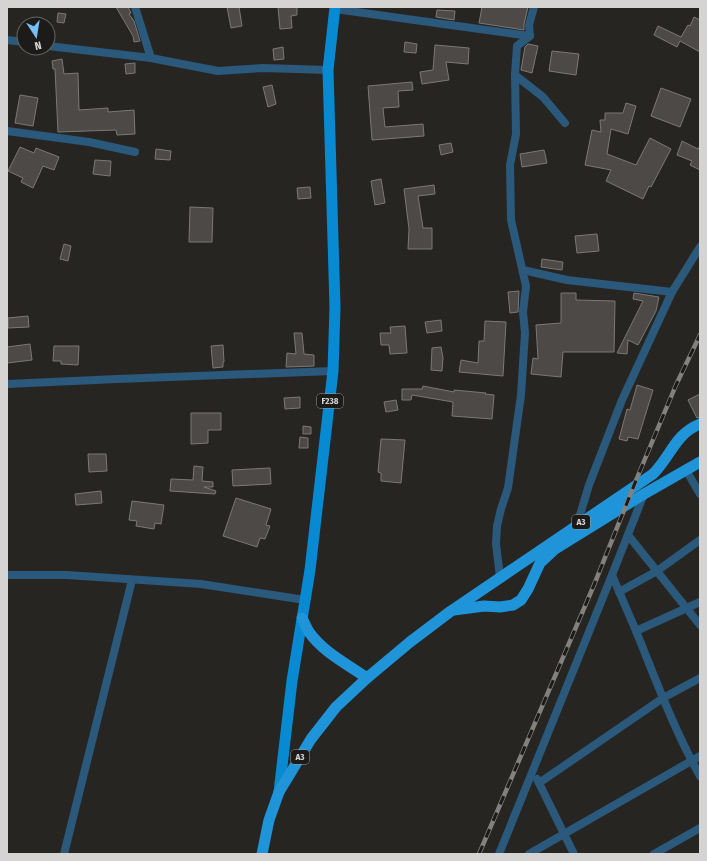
<svg xmlns="http://www.w3.org/2000/svg" width="707" height="861" font-family="'Fira Sans Condensed',sans-serif">
	<style>
		.building { fill: #4c4946; stroke: #7b7875 }
		.lines { fill: none; stroke-linecap: round; stroke-linejoin: round }
		.minor { stroke: #2a597b; stroke-width: 8 }
		.primary { stroke: #078ad1; stroke-width: 11 }
		.trunk { stroke: #2094d9; stroke-width: 11 }
		.rail-casing { stroke: #82817e; stroke-width: 4.5 }
		.rail { stroke: #1d1b19; stroke-width: 3; stroke-dasharray: 9; stroke-linecap: butt }
		.labels { text-anchor: middle; stroke-width: 3.5; stroke-linejoin: round; paint-order: stroke }
		.shield { fill: #1d1b19; stroke: #9e9c9a; stroke-width: 1 }
		.shield-label { font-size: 9px; font-weight: bold; fill: #d5d4d2 }
	</style>
	<rect width="100%" height="100%" fill="#272522"/>
	<g class="building">
		<path d="M116,7H128L131,13L129,14L134,21L140,41L134,42L133,36Z"/>
		<path d="M227,7H239L242,26L231,28Z"/>
		<path d="M278,7H297V15L291,16L292,28L280,29Z"/>
		<path d="M482,7H528L524,24V30L479,23Z"/>
		<path d="M437,10L455,11L454,20L436,17Z"/>
		<path d="M58,13L66,14L64,23L57,22Z"/>
		<path d="M694,17L700,20V52L680,41L677,47L654,35L658,26L681,37L688,25L690,26Z"/>
		<path d="M405,42L417,44L416,53L404,52Z"/>
		<path d="M528,44L538,46L532,73L521,70L525,47Z"/>
		<path d="M435,45L469,48L468,64L446,62L449,80L422,84L420,72L433,70Z"/>
		<path d="M283,47L284,59L274,60L273,49Z"/>
		<path d="M552,51L579,54L576,75L549,71Z"/>
		<path d="M62,59L64,74L78,73L79,110L108,108V112L134,110L135,134L117,135L116,130L58,132L55,69H53L52,61Z"/>
		<path d="M135,63V73L126,74L125,64Z"/>
		<path d="M412,82L413,90L398,91L399,107L383,108L385,127L423,124L424,136L372,140L368,86Z"/>
		<path d="M272,85L276,104L268,107L263,87Z"/>
		<path d="M661,88L691,99L680,127L651,116Z"/>
		<path d="M20,95L38,98L33,126L15,123Z"/>
		<path d="M626,103L636,106L628,134L611,129L607,154L636,165L650,138L671,149L651,187L649,186L643,199L606,181L611,170L585,165L592,130L601,132L600,120H605V113H623Z"/>
		<path d="M682,141L698,149L700,146V170L690,165L692,161L677,155Z"/>
		<path d="M451,143L453,152L441,155L439,145Z"/>
		<path d="M20,147L34,153L36,148L59,157L54,170L43,166L33,188L21,182L23,178L8,171Z"/>
		<path d="M156,149L171,151L170,160L155,159Z"/>
		<path d="M544,150L547,163L522,167L520,154Z"/>
		<path d="M95,160L111,161L110,176L93,174Z"/>
		<path d="M381,179L385,203L375,205L371,181Z"/>
		<path d="M434,185L435,194L418,196L423,228H432V249H408L409,229L404,189Z"/>
		<path d="M310,187L311,198L298,199L297,188Z"/>
		<path d="M190,207L213,208L212,242H189Z"/>
		<path d="M597,234L599,251L577,253L575,236Z"/>
		<path d="M64,244L71,246L68,261L60,259Z"/>
		<path d="M542,259L563,262L562,270L541,267Z"/>
		<path d="M519,291L518,312L510,313L508,292Z"/>
		<path d="M561,293H576V300L615,301L614,352H563L561,377L531,374L533,358L538,359L536,325L561,323Z"/>
		<path d="M634,293L659,297L656,311L638,345L628,340L627,354L617,353L643,301L633,299Z"/>
		<path d="M28,316L29,327L8,328V318Z"/>
		<path d="M441,320L442,331L427,333L425,322Z"/>
		<path d="M485,321L506,322L503,376L459,372L461,360L478,363L479,341H484Z"/>
		<path d="M405,326L407,353L390,354L389,345H381L380,333H391L390,327Z"/>
		<path d="M294,333H302L304,354L314,355V366L286,367L287,353L296,354Z"/>
		<path d="M30,344L32,360L7,363V347Z"/>
		<path d="M223,345L224,362H223V367L213,368L211,346Z"/>
		<path d="M54,346H79L78,365L61,364V361H53Z"/>
		<path d="M441,347L443,358L442,371L431,370L432,348Z"/>
		<path d="M637,385L653,390L638,439L628,437L627,441L619,439L627,409L630,410Z"/>
		<path d="M423,386L454,392V390L486,393L485,394L494,395L492,419L452,416L453,402L412,395L411,400H402V389H422Z"/>
		<path d="M700,394V417L697,418L688,400Z"/>
		<path d="M300,397V408L285,409L284,398Z"/>
		<path d="M396,400L398,410L386,412L384,402Z"/>
		<path d="M191,413H221V430H208V443L191,444Z"/>
		<path d="M303,426L311,427V434H303Z"/>
		<path d="M300,437L308,438V448H299Z"/>
		<path d="M381,439L405,440L401,483L381,481V473L378,472Z"/>
		<path d="M88,454H106L107,471L89,472Z"/>
		<path d="M194,466L203,467L202,481L213,482V487H204L216,491L215,494L170,491L171,479L193,480Z"/>
		<path d="M270,468L271,484L233,486L232,470Z"/>
		<path d="M101,491L102,503L76,505L75,494Z"/>
		<path d="M236,498L271,509L266,525L270,526L265,539L260,538L257,547L223,536Z"/>
		<path d="M132,501L164,505L161,524L155,523L154,529L136,526L137,521L129,520Z"/>
	</g>
	<g class="lines">
		<g class="minor">
			<path d="M135,7L151,58"/>
			<path d="M534,7L529,25L530,36L517,46L515,75L543,97L565,123"/>
			<path d="M335,9L530,36"/>
			<path d="M7,40L24,42"/>
			<path d="M48,46L151,58L218,71L263,68L328,70"/>
			<path d="M7,131L89,142L135,152"/>
			<path d="M523,270L567,280L672,292"/>
			<path d="M7,384L117,379L333,371"/>
			<path d="M686,470L700,494"/>
			<path d="M644,494L612,575C620,594 628,612 636,631C656,680 674,730 700,776"/>
			<path d="M577,525L589,485L622,400L672,292L700,247"/>
			<path d="M628,535L700,625"/>
			<path d="M7,575H67L201,584L305,600"/>
			<path d="M500,577L496,544L497,526L501,509L508,488L521,395L525,333L523,312L526,286L511,220L510,165L516,134L515,75"/>
			<path d="M619,592L657,571L700,540"/>
			<path d="M636,631L700,602"/>
			<path d="M537,779L574,854"/>
			<path d="M539,783L663,698L700,678"/>
			<path d="M64,854L132,580"/>
			<path d="M499,854L612,575"/>
			<path d="M529,854L700,756"/>
			<path d="M654,854L700,828"/>
		</g>
		<path class="primary" d="M279,792L292,681L310,570L333,371L335,307L328,70L335,7"/>
		<g class="trunk">
			<path d="M454,610L484,606L500,607L513,605L521,600L528,589L540,563L555,549L644,494L700,462"/>
			<path d="M302,618C304,622 306,627 309,632C323,652 347,664 367,678"/>
			<path d="M262,854L269,820L279,792L311,739L336,707L367,678L410,642L451,611L653,474C671,456 675,434 700,424"/>
		</g>
		<g class="rail-casing">
			<path id="rail" d="M479,854L594,585L637,478L676,385L700,335"/>
		</g>
		<use href="#rail" class="rail"/>
	</g>
	<g class="labels">
		<g class="shield">
			<rect x="317" y="394" width="26" height="14" rx="3"/>
			<rect x="572" y="515" width="18" height="14" rx="3"/>
			<rect x="291" y="750" width="18" height="14" rx="3"/>
		</g>
		<g class="shield-label">
			<text x="330" y="404">F238</text>
			<text x="581" y="525">A3</text>
			<text x="300" y="760">A3</text>
		</g>
	</g>
	<rect width="707" height="861" fill="none" stroke="#d5d4d2" stroke-width="16"/>
	<g transform="translate(36 36) rotate(168)"><circle r="19" fill="#1d1b19" stroke="#676563"/>
	<path d="M0-3L7 15L0 10L-7 15Z" fill="#77bff7"/>
	<text y="-6" font-size="11" font-weight="bold" text-anchor="middle" fill="#d5d4d2">N</text>
	</g>
</svg>
